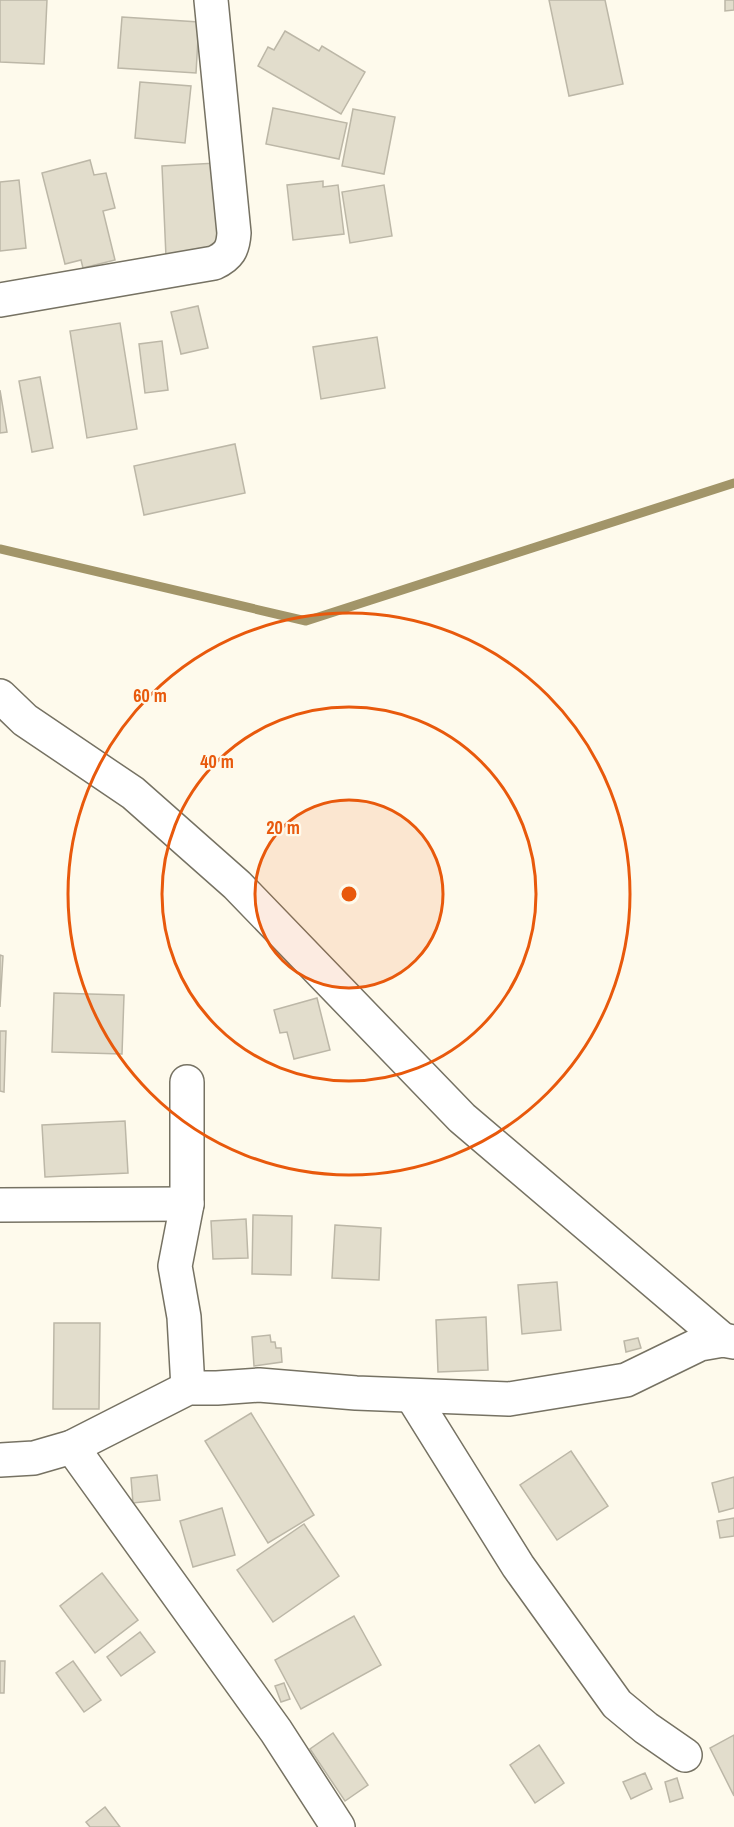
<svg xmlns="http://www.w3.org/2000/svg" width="734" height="1827" font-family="'Archivo Narrow',sans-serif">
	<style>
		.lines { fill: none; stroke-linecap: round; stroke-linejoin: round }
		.stream { stroke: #a29569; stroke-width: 9 }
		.building { fill: #e2ddcc; stroke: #bcb7a7; stroke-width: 1.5 }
		.minor-casing { stroke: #767263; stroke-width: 36 }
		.minor { stroke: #fff; stroke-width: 33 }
		.ring { fill: none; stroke: #e8590c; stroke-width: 3 }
		.centre { fill: #e8590c; stroke: #fefaec; stroke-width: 3 }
		.ring-label { font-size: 18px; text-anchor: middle; font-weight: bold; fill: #e8590c; stroke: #fefaec; stroke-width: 4.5; stroke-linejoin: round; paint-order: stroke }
	</style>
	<rect width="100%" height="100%" fill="#fefaec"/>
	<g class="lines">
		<path class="stream" d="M0,549L306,621L734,483"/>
	</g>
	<g class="building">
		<path d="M0,0H47L44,64L0,62Z"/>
		<path d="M549,0H605L623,84L569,96Z"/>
		<path d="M725,0H734V10L725,11Z"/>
		<path d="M122,17L199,22L196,73L118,68Z"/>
		<path d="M285,31L319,51L322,46L365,72L341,114L258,66L268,47L274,50Z"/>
		<path d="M140,82L191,86L185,143L135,138Z"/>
		<path d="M273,108L347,123L339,159L266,144Z"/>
		<path d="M353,109L395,117L384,174L342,166Z"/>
		<path d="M90,160L94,175L106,173L115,208L103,211L115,260L83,268L81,260L65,264L42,173Z"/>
		<path d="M217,163L220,254L166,257L162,166Z"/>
		<path d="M19,180L26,248L0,251V182Z"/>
		<path d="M323,181V187L338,185L344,234L293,240L287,185Z"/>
		<path d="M384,185L392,236L350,243L342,192Z"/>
		<path d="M198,306L208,348L181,354L171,312Z"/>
		<path d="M120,323L137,429L87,438L70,331Z"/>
		<path d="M377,337L385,388L321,399L313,347Z"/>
		<path d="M162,341L168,390L145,393L139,344Z"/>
		<path d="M40,377L53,448L32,452L19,381Z"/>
		<path d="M0,390L7,432L0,433Z"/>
		<path d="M235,444L245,493L144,515L134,466Z"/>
		<path d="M0,955L3,956L0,1007Z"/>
		<path d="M54,993L124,995L122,1054L52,1052Z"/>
		<path d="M317,998L330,1050L294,1059L287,1032L280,1033L274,1010Z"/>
		<path d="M0,1031H6L4,1092L0,1091Z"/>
		<path d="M125,1121L128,1173L45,1177L42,1125Z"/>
		<path d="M253,1215L292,1216L291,1275L252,1274Z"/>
		<path d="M246,1219L248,1258L213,1259L211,1221Z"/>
		<path d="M335,1225L381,1228L379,1280L332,1278Z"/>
		<path d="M557,1282L561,1330L522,1334L518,1285Z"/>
		<path d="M486,1317L488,1370L438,1372L436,1320Z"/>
		<path d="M54,1323H100L99,1409H53Z"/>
		<path d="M270,1335L271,1342H275L276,1348H281L282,1362L254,1366L252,1337Z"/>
		<path d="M638,1338L641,1348L626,1352L624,1341Z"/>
		<path d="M251,1413L314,1515L268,1543L205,1441Z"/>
		<path d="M571,1451L608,1506L557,1540L520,1485Z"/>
		<path d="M157,1475L160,1500L133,1503L131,1478Z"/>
		<path d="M734,1477V1508L719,1512L712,1483Z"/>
		<path d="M222,1508L235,1555L193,1567L180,1521Z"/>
		<path d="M734,1518V1536L720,1538L717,1521Z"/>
		<path d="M304,1524L339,1576L273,1622L237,1570Z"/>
		<path d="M102,1573L138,1620L95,1653L60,1606Z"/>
		<path d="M354,1616L381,1665L301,1709L275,1660Z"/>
		<path d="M140,1632L155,1652L121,1676L107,1657Z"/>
		<path d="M0,1661H5L4,1693H0Z"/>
		<path d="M73,1661L101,1700L84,1712L56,1673Z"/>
		<path d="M284,1683L290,1699L281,1702L275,1686Z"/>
		<path d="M333,1733L368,1785L345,1801L310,1749Z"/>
		<path d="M734,1735V1796L710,1748Z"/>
		<path d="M539,1745L564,1783L535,1803L510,1765Z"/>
		<path d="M645,1773L652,1789L631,1799L623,1782Z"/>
		<path d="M677,1778L683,1798L670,1802L665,1782Z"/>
		<path d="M105,1807L120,1827H90L86,1822Z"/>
	</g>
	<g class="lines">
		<g class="minor-casing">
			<g id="minor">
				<path d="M0,300L214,263C229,256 233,249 234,233L211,0"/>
				<path d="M0,696L25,720L133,793L237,885L462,1118L723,1340"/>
				<path d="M187,1082V1204L175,1266L184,1317L188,1388"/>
				<path d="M0,1205L187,1204"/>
				<path d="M412,1396L518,1566L617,1704L646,1728L685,1755"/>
				<path d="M72,1447L276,1731L338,1827"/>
				<path d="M0,1460L34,1458L72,1447L188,1388H217L259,1385L356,1393L509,1399L626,1380L700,1344L723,1340L734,1342"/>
			</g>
		</g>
		<use href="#minor" class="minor"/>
	</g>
	<circle cx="349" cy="894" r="94" fill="#e8590c" fill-opacity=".12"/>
	<g class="ring">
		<circle cx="349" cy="894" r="94"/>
		<circle cx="349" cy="894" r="187"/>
		<circle cx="349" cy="894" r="281"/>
	</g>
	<circle cx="349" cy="894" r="9" class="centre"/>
	<g class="ring-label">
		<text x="150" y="702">60 m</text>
		<text x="217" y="768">40 m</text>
		<text x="283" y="834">20 m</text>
	</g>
</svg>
